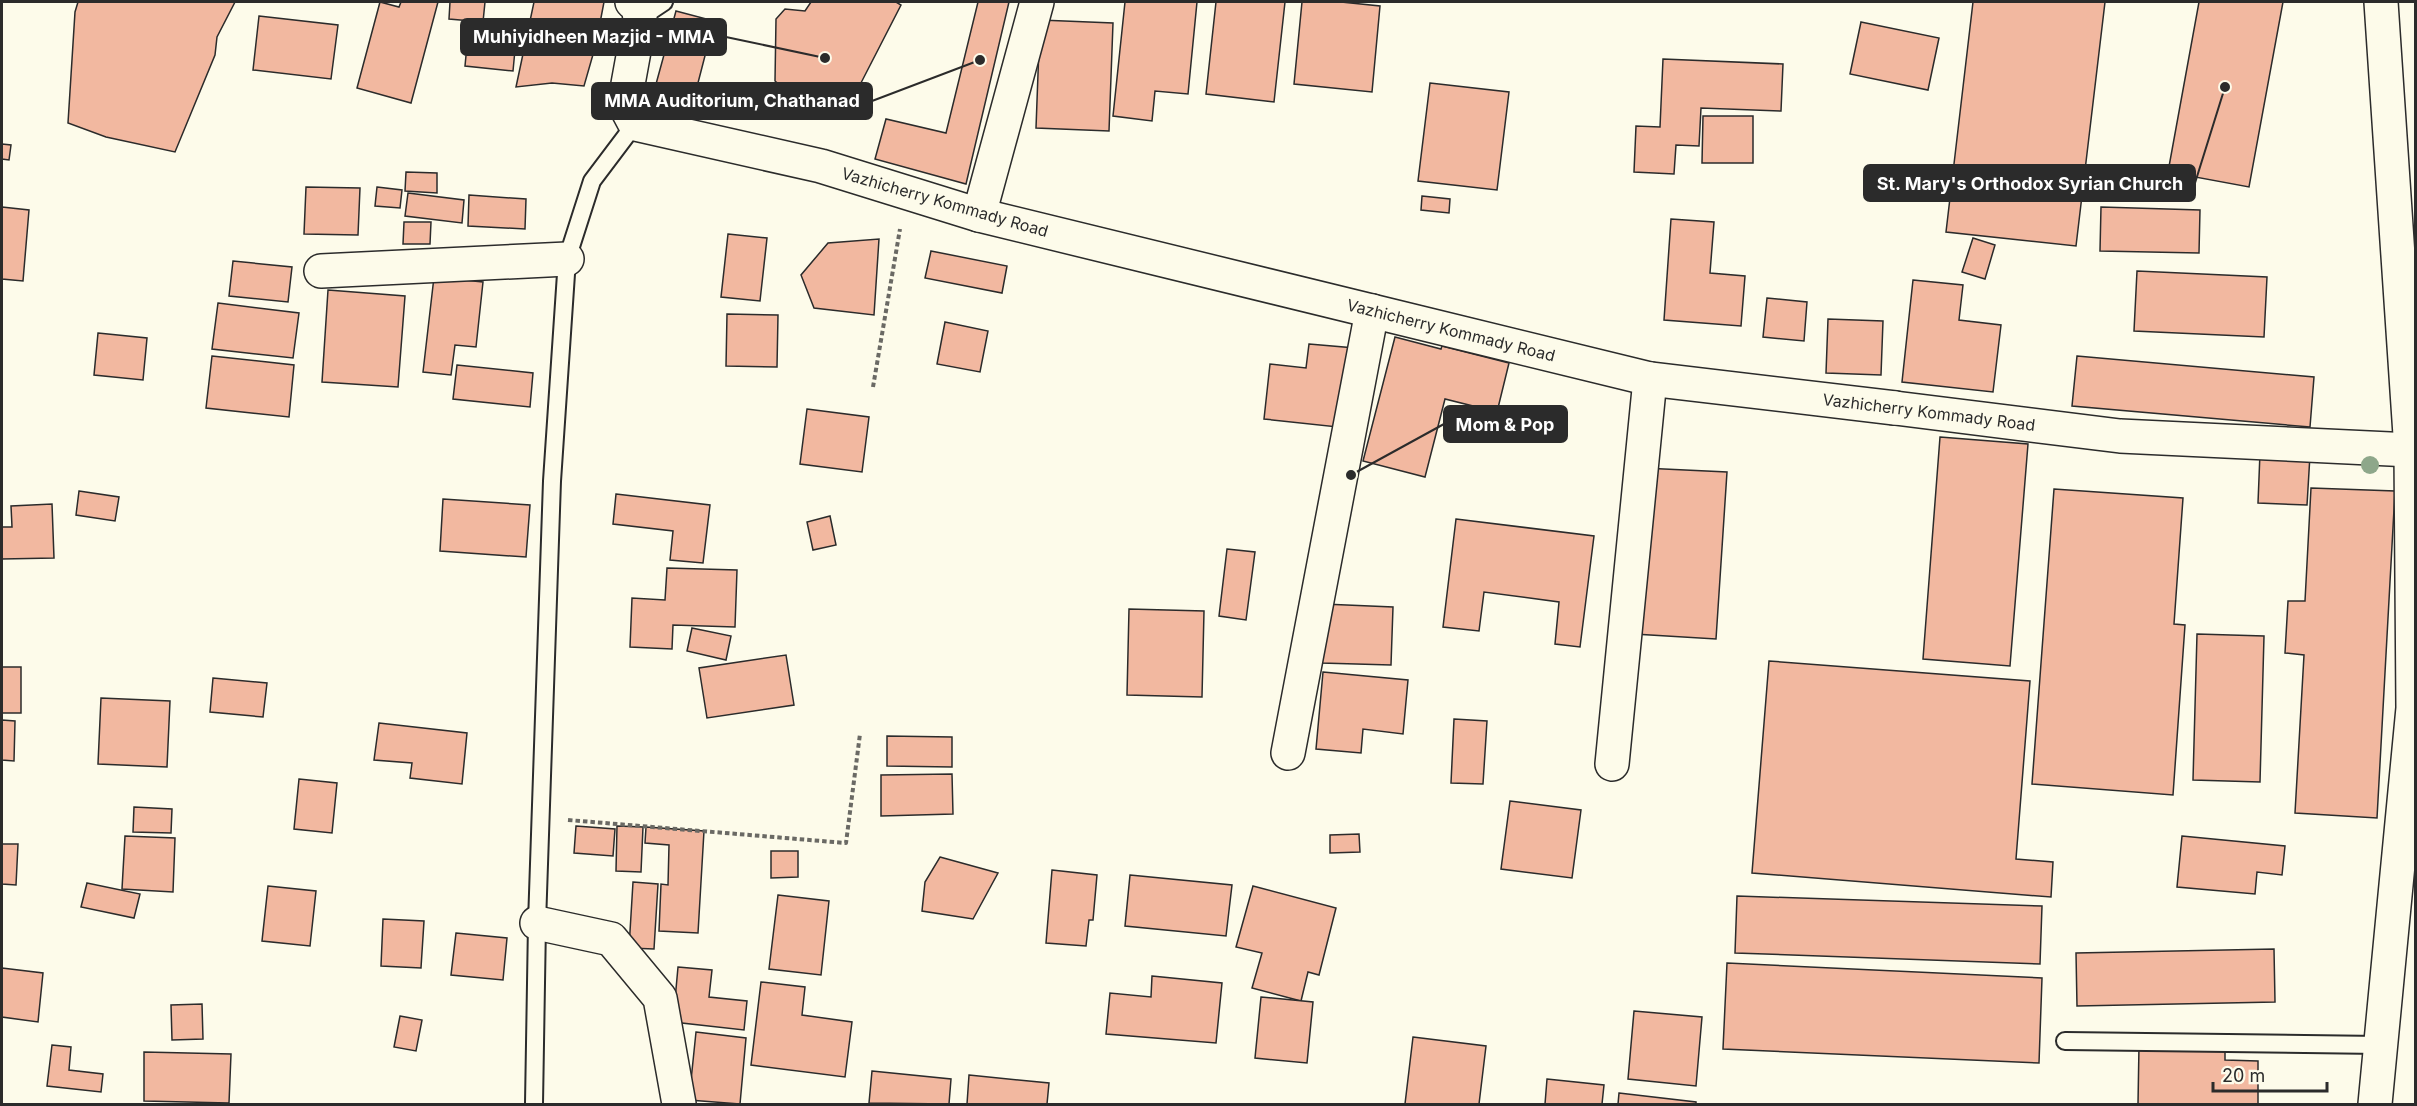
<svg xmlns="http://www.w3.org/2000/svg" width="2417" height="1106" font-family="Inter,sans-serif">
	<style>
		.building { fill: #f2b8a0; stroke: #2b2b2b; stroke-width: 1.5 }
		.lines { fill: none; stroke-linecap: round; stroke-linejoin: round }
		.service-casing { stroke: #2b2b2b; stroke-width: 20 }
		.minor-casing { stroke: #2b2b2b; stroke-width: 36 }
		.tertiary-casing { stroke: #2b2b2b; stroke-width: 36 }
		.secondary-casing { stroke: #2b2b2b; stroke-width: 36 }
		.path { stroke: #6a6964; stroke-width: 4; stroke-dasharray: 4.5 3; stroke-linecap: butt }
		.service { stroke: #fdfbea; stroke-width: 16 }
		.minor { stroke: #fdfbea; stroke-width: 33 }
		.tertiary { stroke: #fdfbea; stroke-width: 33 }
		.secondary { stroke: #fdfbea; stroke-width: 33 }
		.tree { fill: #8ea78a }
		.labels { text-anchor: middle; stroke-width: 4.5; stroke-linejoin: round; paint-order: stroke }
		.street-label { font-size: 16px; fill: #2b2b2b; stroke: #fdfbea }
		.leader { fill: none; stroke: #2b2b2b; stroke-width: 2 }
		.callout-dot { fill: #2b2b2b; stroke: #fdfbea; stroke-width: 2 }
		.callout { fill: #2b2b2b; stroke: #2b2b2b; stroke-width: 2 }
		.callout-label { font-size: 18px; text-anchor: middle; font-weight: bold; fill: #fff }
	</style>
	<rect width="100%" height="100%" fill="#fdfbea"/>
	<g class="building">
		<path d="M78,2H235L217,37L215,55L175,152L106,137L68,123L75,12Z"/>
		<path d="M380,2L399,7L401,2H438L411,103L357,88Z"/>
		<path d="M450,2H485L483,22L449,19Z"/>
		<path d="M534,2H604L596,44L584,86L552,83L516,87Z"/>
		<path d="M811,2H896L901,5L845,114L804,105L775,81L776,19L785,9L805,11Z"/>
		<path d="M978,2H1009L966,184L875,159L886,119L946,133Z"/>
		<path d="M1125,2H1197L1188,94L1155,91L1152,121L1113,116Z"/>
		<path d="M1216,2H1285L1274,102L1206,94Z"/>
		<path d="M1302,2H1341L1380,6L1372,92L1294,84Z"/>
		<path d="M1973,2H2105L2076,246L1946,232Z"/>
		<path d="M2199,2H2283L2249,187L2168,172Z"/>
		<path d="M676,11L714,21L692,106L653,95Z"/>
		<path d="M259,16L338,25L331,79L253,70Z"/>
		<path d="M1040,20L1113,23L1109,131L1036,128Z"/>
		<path d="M1861,22L1939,38L1928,90L1850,74Z"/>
		<path d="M469,24L517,29L513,71L465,66Z"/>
		<path d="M1663,59L1783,64L1781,111L1701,108L1699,146L1676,145L1674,174L1634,172L1636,126L1660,127Z"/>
		<path d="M1430,83L1509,92L1497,190L1418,181Z"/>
		<path d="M1703,116H1753V163H1702Z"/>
		<path d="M2,144L11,145L9,160L2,159Z"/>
		<path d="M406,172L437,173V193L405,191Z"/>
		<path d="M306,187L360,188L358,235L304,234Z"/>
		<path d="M377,187L402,190L400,208L375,206Z"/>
		<path d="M408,193L464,200L462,223L405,216Z"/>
		<path d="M469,195L526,199L525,229L468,226Z"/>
		<path d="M1422,196L1450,199L1449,213L1421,210Z"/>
		<path d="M2,207L29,210L23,281L2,279Z"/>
		<path d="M2101,207L2200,210L2199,253L2100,251Z"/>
		<path d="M1671,219L1714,222L1710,273L1745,276L1741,326L1664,320Z"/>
		<path d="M404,222H431L430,244H403Z"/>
		<path d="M728,234L767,238L760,301L721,297Z"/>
		<path d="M1973,238L1995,245L1985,279L1962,272Z"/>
		<path d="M879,239L874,315L814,308L801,275L828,243Z"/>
		<path d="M931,251L1007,266L1002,293L925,278Z"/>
		<path d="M233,261L292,267L288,302L229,296Z"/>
		<path d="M2137,271L2267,277L2264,337L2134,331Z"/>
		<path d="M434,277L483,282L476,347L455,345L451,375L423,372Z"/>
		<path d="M1913,280L1963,285L1959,320L2001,325L1993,392L1902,382Z"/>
		<path d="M328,290L405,296L398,387L322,382Z"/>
		<path d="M1767,298L1807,302L1804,341L1763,337Z"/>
		<path d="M218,303L299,313L293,358L212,349Z"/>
		<path d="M727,314L778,315L777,367L726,366Z"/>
		<path d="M1828,319L1883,321L1881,375L1826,373Z"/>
		<path d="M945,322L988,331L980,372L937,364Z"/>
		<path d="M98,333L147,338L143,380L94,375Z"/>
		<path d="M1395,337L1441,349L1442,346L1509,363L1497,412L1445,399L1425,477L1363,461Z"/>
		<path d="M1309,344L1355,348L1347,428L1264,419L1270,364L1306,368Z"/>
		<path d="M212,356L294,365L289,417L206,408Z"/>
		<path d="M2077,356L2314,377L2310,427L2072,406Z"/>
		<path d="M457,365L533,373L530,407L453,399Z"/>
		<path d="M807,409L869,417L862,472L800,464Z"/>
		<path d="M1940,437L2028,444L2010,666L1923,659Z"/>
		<path d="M2260,453L2310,455L2307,505L2258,503Z"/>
		<path d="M1643,468L1727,472L1716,639L1634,634Z"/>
		<path d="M2311,488L2395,491L2377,818L2295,813L2304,655L2285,653L2288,601H2305Z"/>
		<path d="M2054,489L2183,498L2174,624L2185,625L2173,795L2032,784Z"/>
		<path d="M79,491L119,497L115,521L76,515Z"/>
		<path d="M616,494L710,505L703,563L670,560L673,531L613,524Z"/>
		<path d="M443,499L530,505L526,557L440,551Z"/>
		<path d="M52,504L54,558L2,559V527H12L11,506Z"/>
		<path d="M830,516L836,545L813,550L807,522Z"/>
		<path d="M1456,519L1594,536L1580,647L1555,644L1559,602L1484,592L1479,631L1443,627Z"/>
		<path d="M1227,549L1255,552L1246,620L1219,616Z"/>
		<path d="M667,568L737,570L735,627L673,625L672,649L630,647L632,598L665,600Z"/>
		<path d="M1323,604L1393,607L1391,665L1321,663Z"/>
		<path d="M1129,609L1204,611L1202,697L1127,695Z"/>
		<path d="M692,628L731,636L726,660L687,651Z"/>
		<path d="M2197,634L2264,636L2260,782L2193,780Z"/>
		<path d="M786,655L794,705L707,718L699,668Z"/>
		<path d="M1769,661L2030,681L2016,859L2053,862L2051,897L1752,873Z"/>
		<rect x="2" y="667" width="19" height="46"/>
		<path d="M1323,672L1408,680L1403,734L1363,729L1361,753L1316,749Z"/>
		<path d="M213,678L267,683L263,717L210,712Z"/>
		<path d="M101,698L170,701L167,767L98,764Z"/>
		<path d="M1454,719L1487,721L1483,784L1451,783Z"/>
		<path d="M2,720L15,721L14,761L2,760Z"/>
		<path d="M379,723L467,733L462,784L410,778L412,763L374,760Z"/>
		<path d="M887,736L952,737V767L887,766Z"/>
		<path d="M952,774L953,814L881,816V775Z"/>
		<path d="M299,779L337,783L332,833L294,829Z"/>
		<path d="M1510,801L1581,810L1572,878L1501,869Z"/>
		<path d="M134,807L172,809L171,833L133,832Z"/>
		<path d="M576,826L615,829L613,856L574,853Z"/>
		<path d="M617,826L643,827L641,872L616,871Z"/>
		<path d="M646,827L704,831L698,933L659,931L661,884L668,885L669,845L645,843Z"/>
		<path d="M1359,834L1360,852L1330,853V835Z"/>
		<path d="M125,836L175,838L173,892L122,889Z"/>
		<path d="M2182,836L2285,846L2282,875L2257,872L2255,894L2177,887Z"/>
		<path d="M2,844H18L16,885L2,884Z"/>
		<path d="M771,851H798V877L771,878Z"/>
		<path d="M940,857L998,873L973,919L922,911L925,882Z"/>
		<path d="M1052,870L1097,875L1093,920H1089L1086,946L1046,943Z"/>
		<path d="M1130,875L1232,885L1226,936L1125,926Z"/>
		<path d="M633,882L658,884L654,949L629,948Z"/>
		<path d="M87,883L140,894L134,918L81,907Z"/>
		<path d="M268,886L316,891L310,946L262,941Z"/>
		<path d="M1253,886L1336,908L1319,975L1308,972L1301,1001L1252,988L1262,953L1236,947Z"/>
		<path d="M778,895L829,901L821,975L769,969Z"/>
		<path d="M1737,896L2042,906L2040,964L1735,953Z"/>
		<path d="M383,919L424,921L421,968L381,966Z"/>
		<path d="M456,933L507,938L503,980L451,975Z"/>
		<path d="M2274,949L2275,1002L2077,1006L2076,953Z"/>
		<path d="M1727,963L2042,978L2039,1063L1723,1049Z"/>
		<path d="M678,967L712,970L709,997L747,1001L744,1030L673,1022Z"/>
		<path d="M2,968L43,973L38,1022L2,1017Z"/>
		<path d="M1152,976L1222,983L1216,1043L1106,1034L1110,993L1151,997Z"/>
		<path d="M761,982L805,987L802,1015L852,1022L845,1077L751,1065Z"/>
		<path d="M1261,997L1313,1002L1307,1063L1255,1058Z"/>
		<path d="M202,1004L203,1039L172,1040L171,1005Z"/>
		<path d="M1634,1011L1702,1017L1696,1086L1628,1079Z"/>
		<path d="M400,1016L422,1020L416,1051L394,1047Z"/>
		<path d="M696,1032L746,1038L740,1104L689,1100Z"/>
		<path d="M1413,1037L1486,1046L1479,1104H1405Z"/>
		<path d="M52,1045L71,1047L69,1070L103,1074L101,1092L47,1086Z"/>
		<path d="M2139,1045L2225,1046V1060L2258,1061V1104H2138Z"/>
		<path d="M144,1052L231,1054L229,1103L144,1101Z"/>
		<path d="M872,1071L951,1079L949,1104L869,1103Z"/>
		<path d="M969,1075L1049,1083L1047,1104H967Z"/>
		<path d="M1547,1079L1604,1085L1602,1104H1545Z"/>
		<path d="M1619,1093L1696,1102V1104H1618Z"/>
	</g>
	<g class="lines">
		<g class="service-casing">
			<g id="service">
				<path d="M640,18L664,2"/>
				<path d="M2065,1041L2380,1045"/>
				<path d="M534,1104L537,923L552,481L567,259L592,181L635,124"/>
			</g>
		</g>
		<g class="minor-casing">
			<g id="minor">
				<path d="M979,215L1037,2"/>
				<path d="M321,271L567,259"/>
				<path d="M1288,753L1372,311"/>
				<path d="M1612,764L1650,379"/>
				<path d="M537,923L611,939L660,998L679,1104"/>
			</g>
		</g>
		<g class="tertiary-casing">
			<path id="tertiary" d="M1895,408L2120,436L2411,450"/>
		</g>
		<g class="secondary-casing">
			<g id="secondary">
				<path d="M632,2L638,7L640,18L628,84L627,109L635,124L821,166L979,215L1650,379L1895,408"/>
				<path d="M2375,1104L2413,708L2411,450L2381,2"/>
			</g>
		</g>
		<g class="path">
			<path d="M873,387L900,229"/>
			<path d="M568,820L846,843L860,734"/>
		</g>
		<use href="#service" class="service"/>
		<use href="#minor" class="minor"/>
		<use href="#tertiary" class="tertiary"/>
		<use href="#secondary" class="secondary"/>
	</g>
	<circle class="tree" cx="2370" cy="465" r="9"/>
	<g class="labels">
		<g class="street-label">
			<text transform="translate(945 202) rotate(16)" y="6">Vazhicherry Kommady Road</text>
			<text transform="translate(1451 330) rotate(14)" y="6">Vazhicherry Kommady Road</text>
			<text transform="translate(1929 412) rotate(7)" y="6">Vazhicherry Kommady Road</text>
		</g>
	</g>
	<path class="leader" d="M825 58L726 37M980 60L872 101M2225 87L2195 183M1351 475L1444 424"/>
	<g class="callout-dot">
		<circle cx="825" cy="58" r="6"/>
		<circle cx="980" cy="60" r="6"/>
		<circle cx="2225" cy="87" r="6"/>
		<circle cx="1351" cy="475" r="6"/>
	</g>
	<g class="callout">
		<rect x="461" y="19" width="265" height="36" rx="6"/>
		<rect x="592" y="83" width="280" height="36" rx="6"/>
		<rect x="1864" y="165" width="331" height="36" rx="6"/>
		<rect x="1444" y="406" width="123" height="36" rx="6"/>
	</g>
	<g class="callout-label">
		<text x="594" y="43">Muhiyidheen Mazjid - MMA</text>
		<text x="732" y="107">MMA Auditorium, Chathanad</text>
		<text x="2030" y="190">St. Mary's Orthodox Syrian Church</text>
		<text x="1505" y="431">Mom &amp; Pop</text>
	</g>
	<rect width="2417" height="1106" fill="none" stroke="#2b2b2b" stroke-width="6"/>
	<path d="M2213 1082v9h114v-9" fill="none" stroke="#2b2b2b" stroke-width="3"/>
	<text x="2222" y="1082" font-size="18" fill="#2b2b2b" stroke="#fdfbea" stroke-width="4.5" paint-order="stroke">20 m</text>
</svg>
